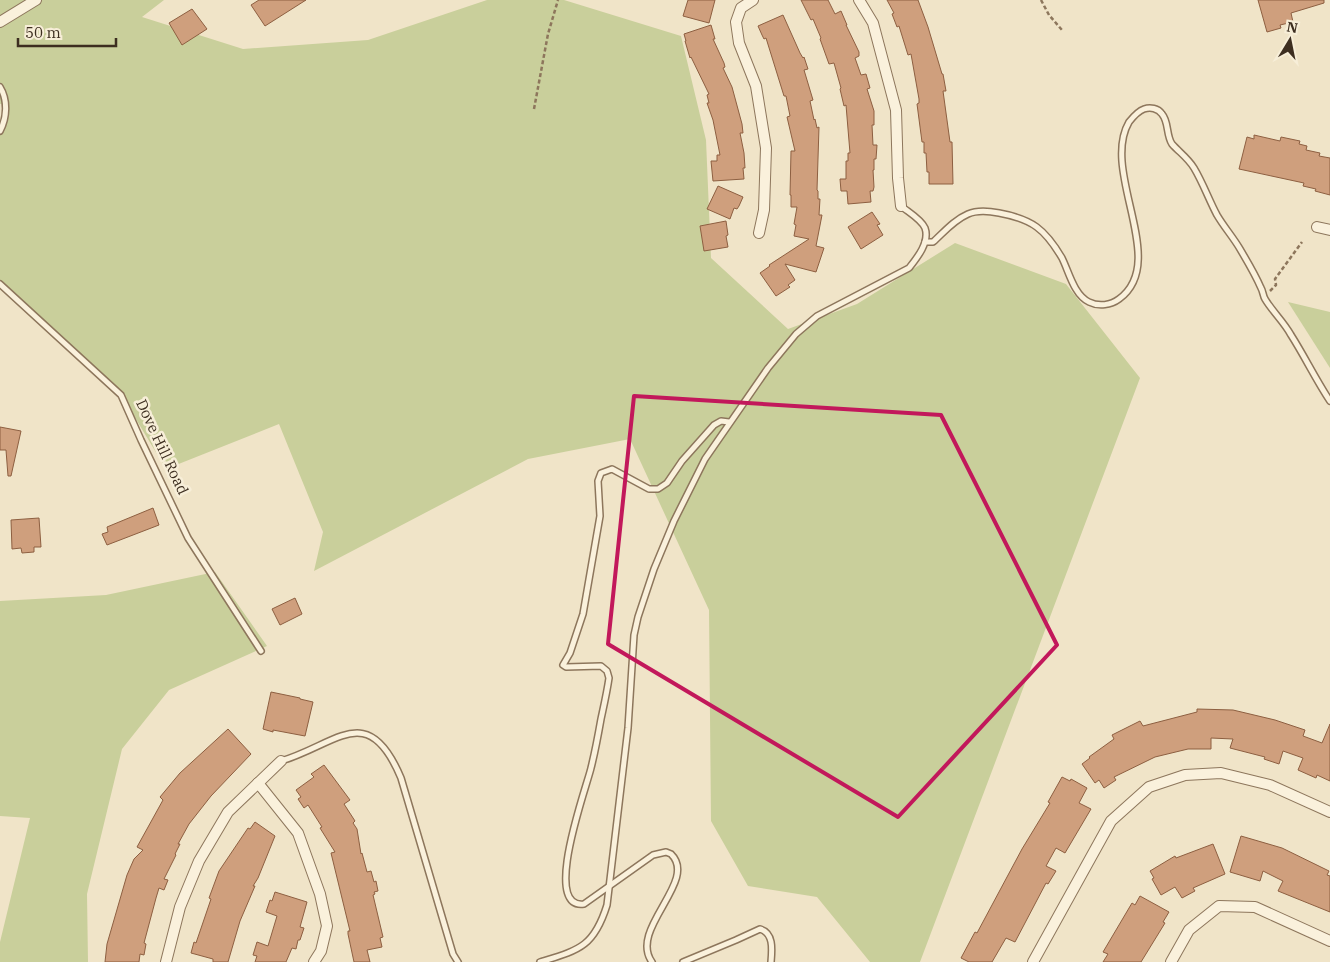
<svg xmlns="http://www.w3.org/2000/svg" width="1330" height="962" font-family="'IBM Plex Serif',serif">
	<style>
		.green { fill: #c9cf9b }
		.building { fill: #cf9f7d; stroke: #8d5f41 }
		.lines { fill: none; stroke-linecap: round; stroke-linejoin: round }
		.service-casing { stroke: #8d765c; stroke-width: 8 }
		.minor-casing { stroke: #8d765c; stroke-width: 12 }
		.path { stroke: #8d765c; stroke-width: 2.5; stroke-dasharray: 4 2.5; stroke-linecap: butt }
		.service { stroke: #faf1dc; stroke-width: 5 }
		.minor { stroke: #faf1dc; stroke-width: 10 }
		.marked { fill: none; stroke: #c2185b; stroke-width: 4; stroke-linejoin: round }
		.labels { text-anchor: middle; stroke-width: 5; stroke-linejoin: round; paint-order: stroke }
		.street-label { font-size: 15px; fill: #3d2e20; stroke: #f7eed8 }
	</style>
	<rect width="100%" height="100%" fill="#f0e4c8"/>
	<g class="green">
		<path d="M0,0H164L142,17L243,49L368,40L487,0H564L681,36L706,140L711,258L788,329L857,304L955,243L1066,284L1140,378L920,962H870L817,897L748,886L711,821L709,610L630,439L528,459L314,571L323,532L279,424L166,469L128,406L70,345L0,281V123L6,103L0,104Z"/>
		<path d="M1288,302L1330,312V368Z"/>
		<path d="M215,572L267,646L169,690L122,749L87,894L88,962H0V942L30,818L0,816V601L106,595Z"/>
	</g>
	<g class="building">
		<path d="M259,0H306L265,26L251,5Z"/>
		<path d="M688,0H715L709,23L683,16Z"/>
		<path d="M801,0H828L835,14L841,11L847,25H846L859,52V56L855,58L861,75L866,74L870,88L867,89L874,111V125H872L873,145H877L876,159H874V170H873L874,187L873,191H870L871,202L848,204L847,191H841L840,179H846V161H848V153H850L846,105L844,106L840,89L841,88L834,63L829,64L820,39L821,38L813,19L811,20Z"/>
		<path d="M887,0H918L928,27L942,74H943L946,91H943L950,142H952L953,184H929V172H927L926,153H924V142H922L917,104L919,103V99L911,54L908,55L899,26L897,27L892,14L894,13Z"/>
		<path d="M1258,0H1324V3L1291,13L1293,22L1280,25L1281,28L1267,32Z"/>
		<path d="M192,9L207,29L182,45L169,23Z"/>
		<path d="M783,15L800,53L803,58L804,57L808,69L804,70L813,100L810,101L814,120L815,119L817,128L819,127L817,190L818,191V199H820L819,215H822L816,246L824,248L816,272L785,264L795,280L788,285L790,287L776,296L760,273L770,266L769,265L809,239L794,236L796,225L794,224L797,207H791V195H790L791,151H795L787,117L790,116L786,96H784L766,38L764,39L762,35L758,26Z"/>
		<path d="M711,25L715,39H713L724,63L725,67L723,68L732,87L742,124L743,133H740L744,153L745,168H743L744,179L713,181L711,161H717V155H720L713,120L707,103H709L707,95L709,94L691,57L690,58L685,41H686L684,34Z"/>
		<path d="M1254,135L1280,141L1281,137L1300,141L1299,144L1307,146L1306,150L1320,153L1319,156L1330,158V195L1315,191L1316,189L1303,186L1304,183L1239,169L1247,137L1254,139Z"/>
		<path d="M718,186L743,197L739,206L737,209L734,208L730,219L707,209Z"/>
		<path d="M872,212L880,224L877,225L883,235L861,249L848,227Z"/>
		<path d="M726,221L728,235L726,236L728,247L704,251L700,226Z"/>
		<path d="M0,427L21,431L11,476H8L6,450H0Z"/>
		<path d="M153,508L159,525L107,545L102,534L108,532L107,527Z"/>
		<path d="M39,518L41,547H34V552L22,553L21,548L12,549L11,520Z"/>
		<path d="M295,598L302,614L280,625L272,609Z"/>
		<path d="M271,692L300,698V699L313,702L305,736L273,730V732L263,729Z"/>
		<path d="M1197,709L1233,710L1275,720L1305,730L1303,736L1322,743L1330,724V781L1317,775L1316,778L1298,770L1303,758L1283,751L1279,764L1264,759L1265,757L1230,748L1233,739L1211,738V749H1188L1155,757L1114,777L1116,780L1104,788L1099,780L1095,783L1082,764L1090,758L1089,757L1114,739L1112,735L1140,721L1143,726L1197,712Z"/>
		<path d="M228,729L251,754L211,796L189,824L178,844H180L175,854L176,855L164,879L168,880L164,890L159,888L156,898L144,943L146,944L144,955L140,954L139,962H105L107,944L127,875L134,859L143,850L137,847L163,800L160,797L180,773Z"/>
		<path d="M324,765L350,800L344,804L355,821L353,823L357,829L361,854L362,853L367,872L371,871L374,882L376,881L378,891L374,892L375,894L373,895L383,937L380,938L382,947L367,950L370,962H354L348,934V931H350L331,853L335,852L320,828L322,827L308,805L304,808L298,799L301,797L296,790L314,777L311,774Z"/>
		<path d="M1062,777L1070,781L1071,779L1087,788L1079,803L1091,809L1065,853L1056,848L1046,866L1056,871L1048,884L1046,883L1015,942L1006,938L992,962H969L961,958L975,932L977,933L1022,849L1050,803L1048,802Z"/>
		<path d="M255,822L275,836L258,878L253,886H255L240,921L228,962H213V959L191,953L194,942L196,943L211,899L209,898L219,871L248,828L250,829Z"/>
		<path d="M1241,836L1282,848L1329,871L1327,875L1330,876V912L1278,891L1283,881L1263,871L1260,881L1230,872Z"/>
		<path d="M1213,844L1225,874L1193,888L1195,891L1182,898L1175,887L1161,895L1152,879L1154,878L1150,871L1175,856L1176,858Z"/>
		<path d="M275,892L307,902L300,927L304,928L300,940H298L296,949L292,948L286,962H255L257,956L253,955L257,942L268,946L277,916L266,912L270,900L272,901Z"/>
		<path d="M1140,896L1169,912L1163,922L1165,923L1141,962H1103L1108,954L1103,952L1132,903L1135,905Z"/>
	</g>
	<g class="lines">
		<g class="service-casing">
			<g id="service">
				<path d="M0,87C8,100 7,118 0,131"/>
				<path d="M925,242H933C944,232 954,220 968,214C977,210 989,211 999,213C1032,219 1045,229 1062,258C1069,272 1074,295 1089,302C1099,307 1111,305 1119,299C1170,262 1100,172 1129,122C1133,117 1138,111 1144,109C1150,107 1158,108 1162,114C1169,122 1166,135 1172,144C1179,152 1188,158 1194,168C1203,183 1209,200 1217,215C1224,227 1233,237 1240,249C1247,261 1255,274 1261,288C1263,291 1263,296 1265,299C1272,311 1284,322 1291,335C1305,357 1316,380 1330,401"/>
				<path d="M0,284L121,395L141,440L188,538L261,651"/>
				<path d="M281,761C336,745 368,699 401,778L453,954L458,962"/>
				<path d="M540,962C579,950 594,947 607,905L628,728L634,635L638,617L654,569L674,521L705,459L768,368L796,334L817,316L909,268C917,258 930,242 925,228C921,219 908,212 901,206"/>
				<path d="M652,962C628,929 699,881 671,854L666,852L653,855L584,904C541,910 587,786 591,768C595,752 598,736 601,719C604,705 607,692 609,678L607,671L601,666L566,667L563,665L570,653L583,614L600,516L598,481L601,473L612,469L649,489H658L667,483L682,461L714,425L721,421L729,422"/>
				<path d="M683,962L736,940L760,929C774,933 772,950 771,962"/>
			</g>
		</g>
		<g class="minor-casing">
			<g id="minor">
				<path d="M753,0L741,8L736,22L739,43L756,86L766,148L764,210L759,233"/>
				<path d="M859,0L873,23L896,110L898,178L901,206"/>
				<path d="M0,22L36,0"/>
				<path d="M1317,227L1330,230"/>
				<path d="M258,783L298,833L320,894L327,926L321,951L314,962"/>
				<path d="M166,962L180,907L199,861L228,812L281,761"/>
				<path d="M1033,962L1111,821L1149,787L1185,775L1221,773L1270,785L1330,812"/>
				<path d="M1171,962L1189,930L1219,906L1255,907L1330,941"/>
			</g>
		</g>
		<g class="path">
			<path d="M1041,0L1049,15L1062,30"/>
			<path d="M534,109L548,34L558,0"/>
			<path d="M1270,291L1276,285L1275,279L1302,242"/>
		</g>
		<use href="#service" class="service"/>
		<use href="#minor" class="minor"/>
	</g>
	<path class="marked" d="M634,396L941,415L1057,645L898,817L608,644Z"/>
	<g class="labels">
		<g class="street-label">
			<text transform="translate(162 447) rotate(65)" y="5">Dove Hill Road</text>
		</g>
	</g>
	<g transform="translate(1290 40) rotate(10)" stroke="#f7eed8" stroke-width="4" paint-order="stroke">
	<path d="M0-4L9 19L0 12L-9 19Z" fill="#3d2e20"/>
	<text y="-8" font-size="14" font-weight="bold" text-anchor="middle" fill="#3d2e20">N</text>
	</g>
	<path d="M18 38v8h98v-8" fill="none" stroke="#3d2e20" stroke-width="2.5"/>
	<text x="25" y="38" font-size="15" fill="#3d2e20" stroke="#f7eed8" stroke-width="4" paint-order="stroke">50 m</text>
</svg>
